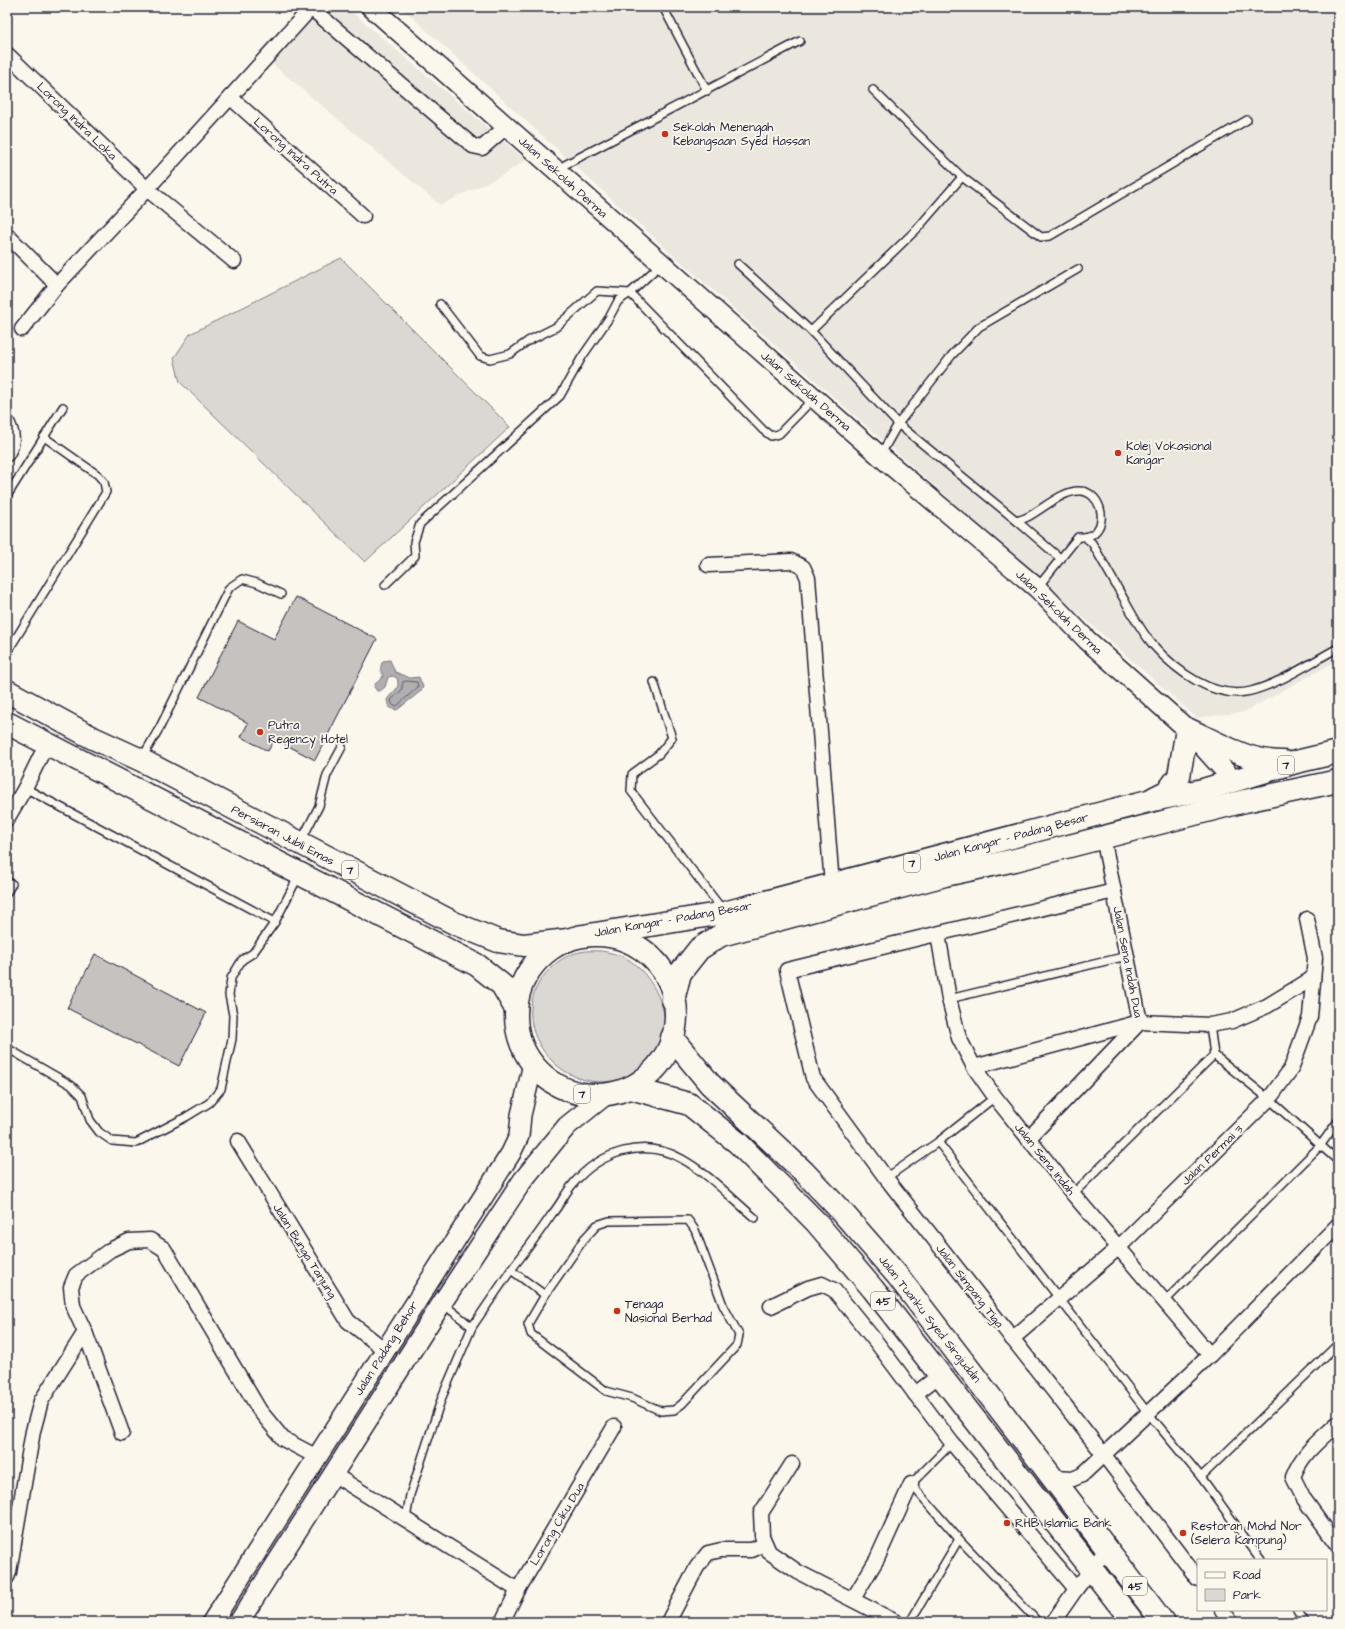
<svg xmlns="http://www.w3.org/2000/svg" width="1345" height="1629" font-family="'Architects Daughter',sans-serif">
	<style>
		.built { fill: #ebe7df }
		.green { fill: #dbd8d3; stroke: #7e7d87 }
		.water { fill: #b1aeb0; stroke: #787681 }
		.lines { fill: none; stroke-linecap: round; stroke-linejoin: round }
		.shore { stroke: #5b5a6a; stroke-width: 1 }
		.building { fill: #c6c2c0; stroke: #22223b }
		.lane-casing { stroke: #22223b; stroke-width: 10 }
		.street-casing { stroke: #22223b; stroke-width: 17 }
		.secondary-casing { stroke: #22223b; stroke-width: 22 }
		.primary-casing { stroke: #22223b; stroke-width: 25 }
		.highway-casing { stroke: #22223b; stroke-width: 25 }
		.lane { stroke: #fbf7ec; stroke-width: 7 }
		.street { stroke: #fbf7ec; stroke-width: 14 }
		.secondary { stroke: #fbf7ec; stroke-width: 19 }
		.primary { stroke: #fbf7ec; stroke-width: 22 }
		.highway { stroke: #fbf7ec; stroke-width: 22 }
		.poi-dot { fill: #c8321e; stroke: #fbf7ec; stroke-width: 1.5 }
		.labels { text-anchor: middle; stroke-width: 3.5; stroke-linejoin: round; paint-order: stroke }
		.shield { fill: #fbf7ec; stroke: #636270; stroke-width: 1 }
		.shield-label { font-size: 11px; font-weight: bold; fill: #22223b }
		.street-label { font-size: 12px; fill: #22223b; stroke: #fbf7ec }
		.poi-label { font-size: 12px; fill: #22223b; stroke: #fbf7ec; text-anchor: start }
	</style>
	<rect width="100%" height="100%" fill="#fbf7ec"/>
	<filter id="ink" filterUnits="userSpaceOnUse"><feTurbulence type="fractalNoise" baseFrequency=".025" numOctaves="2"/><feDisplacementMap in="SourceGraphic" scale="8" xChannelSelector="R" yChannelSelector="G"/><feConvolveMatrix kernelMatrix="1 2 1 2 8 2 1 2 1" color-interpolation-filters="sRGB"/></filter>
	<g filter="url(#ink)">
		<g class="built">
			<path d="M301,7H346L526,160L503,175L440,205L258,52Z"/>
			<path d="M401,7H1338V660L1244,712L1197,718L663,246Z"/>
		</g>
		<g class="green">
			<path d="M341,258L510,427L365,562L180,382L174,358L190,334Z"/>
			<path d="M601,951C608,952 616,954 622,956C646,967 665,1000 665,1025C665,1038 658,1049 652,1059C645,1071 630,1077 617,1080C554,1095 500,1016 551,968C559,960 569,954 580,952C587,950 595,951 601,951Z"/>
		</g>
		<path class="water" d="M390,660L395,672L410,678L419,677L423,687L421,691L397,710C390,709 388,707 387,700C392,691 401,690 397,678L393,676L388,677L385,687L380,691H377L374,687L375,684L380,680L383,676C380,670 380,666 383,661Z"/>
		<g class="lines">
			<path class="shore" d="M406,681L417,682L418,687L397,706H394L392,704L391,700L401,691L403,682Z"/>
		</g>
		<g class="building">
			<path d="M296,597L377,639L315,760L275,739L268,751L241,737L248,723L199,697L238,621L274,639Z"/>
			<path d="M95,954L206,1013L179,1066L67,1008Z"/>
		</g>
		<g class="lines">
			<g class="lane-casing">
				<g id="lane">
					<path d="M663,7L707,91"/>
					<path d="M873,90L962,177L1041,237L1050,236L1247,120"/>
					<path d="M557,169L800,41"/>
					<path d="M738,264L811,331"/>
					<path d="M1078,269L979,327L952,355L898,424L1017,521C1022,519 1027,518 1031,515C1045,507 1064,490 1080,491C1099,491 1109,521 1094,533C1092,535 1088,536 1085,537"/>
					<path d="M440,304L480,356L490,359L510,354L528,341L556,327L597,291L630,293L661,264"/>
					<path d="M881,454L898,424L811,331L917,229L962,177"/>
					<path d="M7,496L63,407"/>
					<path d="M1017,521L1061,559"/>
					<path d="M385,585L415,556L414,542L420,524L560,396L582,357L609,318L618,301L630,293L763,430L771,436L779,434L814,398"/>
					<path d="M1037,588L1078,537H1085L1092,543C1103,562 1114,582 1125,601C1133,616 1142,632 1153,645C1176,671 1214,700 1251,691C1281,683 1310,663 1338,648"/>
					<path d="M8,651L106,492L104,482L98,475L44,437"/>
					<path d="M654,682L672,738L659,754L632,774L631,791L722,909"/>
					<path d="M142,758L160,727L229,588L242,579L257,583L281,594"/>
					<path d="M25,788L275,922"/>
					<path d="M301,841L319,806L327,775L342,747"/>
					<path d="M7,881L12,884L7,892"/>
					<path d="M949,999L1127,956"/>
					<path d="M1210,1025L1214,1055L1269,1099L1338,1161"/>
					<path d="M7,1048L71,1085L82,1096L90,1120L99,1132L112,1141L136,1143L186,1117L209,1103L221,1089L232,1039L233,1015L229,995L231,978L242,960L253,953L275,922L299,875"/>
					<path d="M938,1142L1148,1413L1201,1477L1261,1560"/>
					<path d="M886,1178L938,1142L995,1097"/>
					<path d="M1073,1194L1214,1055"/>
					<path d="M688,1220L695,1230L723,1305L739,1335L737,1345L682,1404L674,1410L661,1411L632,1398L606,1391L531,1334L528,1324L545,1295L584,1239L597,1225L609,1221Z"/>
					<path d="M511,1270C525,1252 539,1233 552,1214C560,1205 565,1193 573,1184C600,1152 643,1137 682,1159C709,1174 731,1198 755,1218"/>
					<path d="M1165,1301L1320,1146L1338,1121"/>
					<path d="M442,1303L472,1327"/>
					<path d="M952,1443L911,1484L959,1539L1038,1622"/>
					<path d="M1201,1477L1338,1344"/>
					<path d="M406,1519L410,1495L442,1397L472,1327L511,1270L545,1295"/>
					<path d="M1297,1610L1305,1622"/>
					<path d="M910,1622L959,1539"/>
				</g>
			</g>
			<g class="street-casing">
				<g id="street">
					<path d="M311,8L473,146L482,148L506,127"/>
					<path d="M7,54L147,189L234,261"/>
					<path d="M230,97L363,216"/>
					<path d="M7,235L57,285"/>
					<path d="M22,329L57,285L147,189L312,7"/>
					<path d="M7,422C13,434 14,442 7,454"/>
					<path d="M708,565L791,561L803,567L808,578L832,885"/>
					<path d="M7,819L25,788L47,743"/>
					<path d="M1103,837L1140,1022"/>
					<path d="M1114,891L787,970L813,1078L886,1178L1104,1455L1198,1579"/>
					<path d="M938,934L949,999L959,1038L974,1067L995,1097L1073,1194L1210,1355"/>
					<path d="M974,1067L1140,1022L1210,1025L1232,1021L1267,1006L1313,978"/>
					<path d="M1028,1139L1140,1022"/>
					<path d="M238,1141L348,1321L385,1350"/>
					<path d="M771,1306L808,1288L822,1284L834,1290L877,1343L952,1443L1076,1589"/>
					<path d="M1012,1339L1118,1248L1269,1099L1291,1069L1310,1017L1315,958L1307,919"/>
					<path d="M915,1394L940,1375"/>
					<path d="M1338,1423C1320,1440 1302,1453 1293,1477L1304,1499L1338,1546"/>
					<path d="M122,1433L85,1332L73,1306L71,1287L76,1275L110,1250L129,1241L150,1240L164,1249L260,1411L283,1439L317,1457"/>
					<path d="M792,1464L761,1513L762,1536L769,1552L798,1572L896,1622"/>
					<path d="M333,1474L518,1590"/>
					<path d="M1054,1478L1073,1479L1082,1475L1210,1355L1338,1225"/>
					<path d="M7,1577L9,1572L33,1431L41,1401L85,1332"/>
					<path d="M853,1599L877,1559L911,1484"/>
					<path d="M1222,1610L1231,1622"/>
					<path d="M502,1622L518,1590L614,1427"/>
					<path d="M668,1622L697,1567L708,1553L721,1550H752L765,1544"/>
					<path d="M1053,1622L1076,1589L1107,1549"/>
				</g>
			</g>
			<g class="secondary-casing">
				<g id="secondary">
					<path d="M371,7L880,456L1037,588L1087,640L1187,729L1234,781"/>
					<path d="M212,1622L511,1153L519,1136L521,1115L533,1064"/>
					<path d="M239,1622L442,1303L523,1180L567,1126L607,1094"/>
				</g>
			</g>
			<g class="primary-casing">
				<g id="primary">
					<path d="M7,691L93,738L141,760L456,924L498,941L524,945L568,940"/>
					<path d="M7,723L477,965L502,985L516,1009"/>
				</g>
			</g>
			<g class="highway-casing">
				<g id="highway">
					<path d="M1154,798L1168,791L1179,776L1187,729C1218,743 1249,763 1284,762"/>
					<path d="M589,935L724,913L1148,801L1203,790L1296,762L1338,752"/>
					<circle cx="596" cy="1015" r="80"/>
					<path d="M673,1000L680,973L699,949L721,935L945,875L1015,860L1245,801L1338,781"/>
					<path d="M672,1038L710,1084L804,1172L843,1213L897,1275L1163,1622"/>
					<path d="M630,1088L689,1104L738,1143L816,1222L873,1289L1133,1622"/>
				</g>
			</g>
			<use href="#lane" class="lane"/>
			<use href="#street" class="street"/>
			<use href="#secondary" class="secondary"/>
			<use href="#primary" class="primary"/>
			<use href="#highway" class="highway"/>
		</g>
	</g>
	<g class="poi-dot">
		<circle cx="665" cy="134" r="4"/>
		<circle cx="1118" cy="453" r="4"/>
		<circle cx="260" cy="732" r="4"/>
		<circle cx="617" cy="1311" r="4"/>
		<circle cx="1007" cy="1523" r="4"/>
		<circle cx="1183" cy="1533" r="4"/>
	</g>
	<g class="labels">
		<g class="shield">
			<rect x="1278" y="756" width="16" height="18" rx="3"/>
			<rect x="904" y="854" width="16" height="18" rx="3"/>
			<rect x="342" y="861" width="16" height="18" rx="3"/>
			<rect x="574" y="1085" width="16" height="18" rx="3"/>
			<rect x="871" y="1292" width="24" height="18" rx="3"/>
			<rect x="1123" y="1577" width="24" height="18" rx="3"/>
		</g>
		<g class="shield-label">
			<text x="1286" y="769">7</text>
			<text x="912" y="867">7</text>
			<text x="350" y="874">7</text>
			<text x="582" y="1098">7</text>
			<text x="883" y="1305">45</text>
			<text x="1135" y="1590">45</text>
		</g>
		<g class="street-label">
			<text transform="translate(77 121) rotate(44)" y="4">Lorong Indra Loka</text>
			<text transform="translate(296 156) rotate(42)" y="4">Lorong Indra Putra</text>
			<text transform="translate(563 177) rotate(42)" y="4">Jalan Sekolah Derma</text>
			<text transform="translate(806 391) rotate(41)" y="4">Jalan Sekolah Derma</text>
			<text transform="translate(1059 612) rotate(44)" y="4">Jalan Sekolah Derma</text>
			<text transform="translate(283 835) rotate(28)" y="4">Persiaran Jubli Emas</text>
			<text transform="translate(1011 837) rotate(-15)" y="4">Jalan Kangar – Padang Besar</text>
			<text transform="translate(673 919) rotate(-10)" y="4">Jalan Kangar – Padang Besar</text>
			<text transform="translate(1128 962) rotate(79)" y="4">Jalan Sena Indah Dua</text>
			<text transform="translate(1212 1155) rotate(-44)" y="4">Jalan Permai 3</text>
			<text transform="translate(1045 1159) rotate(51)" y="4">Jalan Sena Indah</text>
			<text transform="translate(305 1251) rotate(58)" y="4">Jalan Bunga Tanjung</text>
			<text transform="translate(970 1286) rotate(52)" y="4">Jalan Simpang Tiga</text>
			<text transform="translate(930 1319) rotate(52)" y="4">Jalan Tuanku Syed Sirajuddin</text>
			<text transform="translate(386 1348) rotate(-58)" y="4">Jalan Padang Behor</text>
			<text transform="translate(557 1524) rotate(-59)" y="4">Lorong Ciku Dua</text>
		</g>
		<g class="poi-label">
			<text x="673" y="131">Sekolah Menengah<tspan x="673" dy="14">Kebangsaan Syed Hassan</tspan></text>
			<text x="1126" y="450">Kolej Vokasional<tspan x="1126" dy="14">Kangar</tspan></text>
			<text x="268" y="729">Putra<tspan x="268" dy="14">Regency Hotel</tspan></text>
			<text x="625" y="1308">Tenaga<tspan x="625" dy="14">Nasional Berhad</tspan></text>
			<text x="1015" y="1527">RHB Islamic Bank</text>
			<text x="1191" y="1530">Restoran Mohd Nor<tspan x="1191" dy="14">(Selera Kampung)</tspan></text>
		</g>
	</g>
	<rect width="1345" height="1629" fill="none" stroke="#fbf7ec" stroke-width="24"/>
	<rect x="12" y="12" width="1321" height="1605" fill="none" stroke="#22223b" stroke-width="1.5" filter="url(#ink)"/>
	<rect x="1197" y="1559" width="130" height="52" fill="#fbf7ec" stroke="#a4a2a5"/>
	<rect x="1205" y="1572" width="20" height="6" fill="#fbf7ec" stroke="#a4a2a5"/>
	<text x="1233" y="1579" font-size="12" fill="#22223b">Road</text>
	<rect x="1205" y="1589" width="20" height="12" fill="#dbd8d3" stroke="#a4a2a5"/>
	<text x="1233" y="1599" font-size="12" fill="#22223b">Park</text>
</svg>
